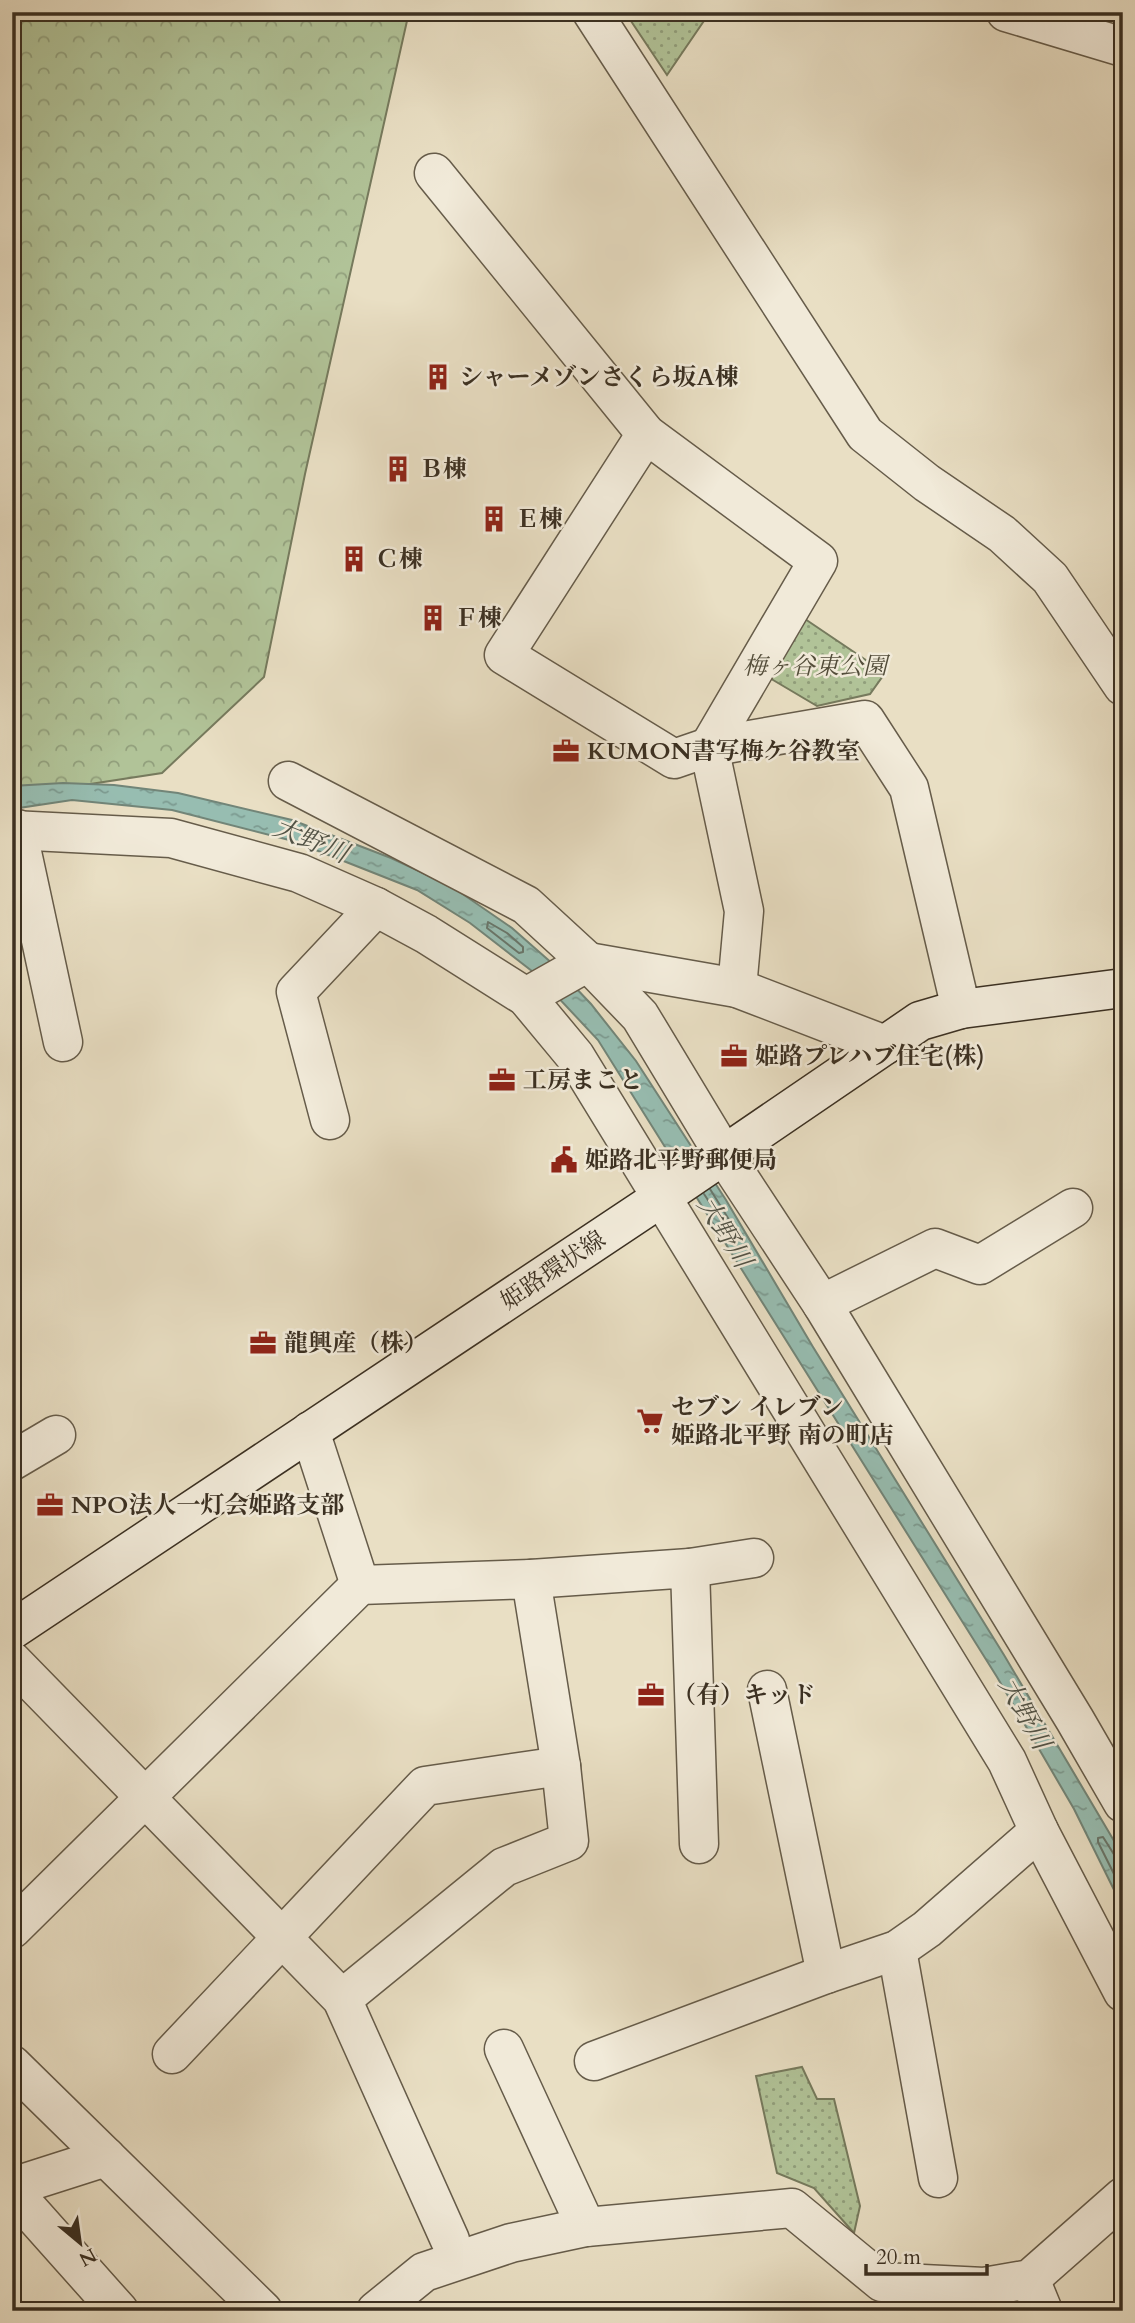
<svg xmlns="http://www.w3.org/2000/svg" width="1135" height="2323" font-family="Cardo,'Noto Serif JP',serif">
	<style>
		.forest { fill: url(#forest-crowns); stroke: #767a5d; stroke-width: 2 }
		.park { fill: url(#park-dots); stroke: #767a5d; stroke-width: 2 }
		.water { fill: url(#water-ripples); stroke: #728578; stroke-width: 2 }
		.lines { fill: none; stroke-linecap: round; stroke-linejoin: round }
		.shore { stroke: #69766a; stroke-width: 2 }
		.street-casing { stroke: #665c4a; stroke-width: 41 }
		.secondary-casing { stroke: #3b3022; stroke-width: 41 }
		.street { stroke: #f1ead9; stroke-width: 38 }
		.secondary { stroke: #f1ead9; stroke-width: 38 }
		.labels { text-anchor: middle; stroke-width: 5; stroke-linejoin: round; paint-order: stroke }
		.poi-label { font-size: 24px; font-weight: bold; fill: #3b3022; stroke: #f1ead9; text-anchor: start }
		.park-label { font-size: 24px; font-style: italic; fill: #534d3a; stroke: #f1ead9 }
		.street-label { font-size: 24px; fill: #3b3022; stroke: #f1ead9 }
		.water-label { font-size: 26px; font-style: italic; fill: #525346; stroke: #f1ead9 }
	</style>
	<defs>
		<pattern id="forest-crowns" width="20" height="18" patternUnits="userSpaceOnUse" patternTransform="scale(1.75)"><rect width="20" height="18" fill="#b1c398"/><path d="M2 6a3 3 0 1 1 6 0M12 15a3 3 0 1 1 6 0" fill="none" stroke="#919f7c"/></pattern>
		<pattern id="park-dots" width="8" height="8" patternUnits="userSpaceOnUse" patternTransform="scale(1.75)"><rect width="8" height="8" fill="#b1c398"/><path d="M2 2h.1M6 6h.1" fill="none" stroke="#919f7c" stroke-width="1.8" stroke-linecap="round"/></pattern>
		<pattern id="water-ripples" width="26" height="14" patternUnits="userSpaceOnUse" patternTransform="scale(1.75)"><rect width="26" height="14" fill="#97bdb1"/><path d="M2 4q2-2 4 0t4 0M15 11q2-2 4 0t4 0" fill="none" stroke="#7c9a90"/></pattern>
	</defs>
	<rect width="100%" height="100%" fill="#e9dfc4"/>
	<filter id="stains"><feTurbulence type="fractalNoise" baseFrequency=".00286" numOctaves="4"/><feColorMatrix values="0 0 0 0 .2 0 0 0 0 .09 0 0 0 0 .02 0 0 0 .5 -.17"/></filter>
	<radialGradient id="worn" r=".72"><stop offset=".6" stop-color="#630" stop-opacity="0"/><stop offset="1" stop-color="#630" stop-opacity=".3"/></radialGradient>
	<path class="forest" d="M12,12H409L305,474L264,677L162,773L12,796Z"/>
	<g class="park">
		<path d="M625,12H710L667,75Z"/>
		<path d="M805,619L885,673L870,694L817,706L768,677Z"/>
		<path d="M802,2067L817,2099H834L860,2206L854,2233L814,2188L777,2173L756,2076Z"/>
	</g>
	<path class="water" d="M63,783L114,785L178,793L292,820L391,858L451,886L512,928L554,965L591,1004L636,1061L726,1200L813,1347L1004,1655L1123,1856V1908L1074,1809L997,1677L598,1040L537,975L470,923L417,890L293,841L172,810L72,800L12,809V786Z"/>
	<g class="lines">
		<g class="shore">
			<path d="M488,922L507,933L523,947V952L519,953L487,928Z"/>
			<path d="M704,1194L731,1235L735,1236L736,1231L710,1189"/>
			<path d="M1123,1858L1115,1856L1103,1837L1098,1838V1842L1123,1892"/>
		</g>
		<g class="street-casing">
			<g id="street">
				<path d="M592,12L865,434L927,483L1002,534L1050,578L1123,686"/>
				<path d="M1006,12L1123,47"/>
				<path d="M434,173L646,434L818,561L709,747L744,911L737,988"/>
				<path d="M646,434L504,655L674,759L709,747L865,720L909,788L961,1009"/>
				<path d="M288,781L526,905L588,962L640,1016L724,1155L822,1304L1075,1720L1123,1803"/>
				<path d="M17,829L63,1042"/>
				<path d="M12,830L171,838L299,873L376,907L426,934L526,997L575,1056L1007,1761L1039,1831L1123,1992"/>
				<path d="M526,997L588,962L737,988L885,1045"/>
				<path d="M330,1120L296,992L376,907"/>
				<path d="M822,1304L935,1248L980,1265L1073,1208"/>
				<path d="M310,1431L360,1585"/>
				<path d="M12,1461L56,1435"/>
				<path d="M690,1568L754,1558"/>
				<path d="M531,1579L690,1568L699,1844"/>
				<path d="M12,1661L342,1999L450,2240"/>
				<path d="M767,1690L826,1974"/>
				<path d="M12,1929L360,1585L531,1579L561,1766L569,1841L504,1867L342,1999"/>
				<path d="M897,1950L938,2178"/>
				<path d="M504,2049L586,2227"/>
				<path d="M172,2054L425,1786L561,1766"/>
				<path d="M594,2061L826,1974L897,1950L927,1929L1039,1831"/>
				<path d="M12,2065L263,2311"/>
				<path d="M12,2187L106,2157"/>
				<path d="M12,2191L119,2311"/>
				<path d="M1030,2279L1043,2311"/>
				<path d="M376,2311L424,2272L511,2243L586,2227L792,2208L882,2282L984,2287L1030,2279L1123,2197"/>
			</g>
		</g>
		<g class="secondary-casing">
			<path id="secondary" d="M12,1630L662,1197L920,1021L961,1009L1123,988"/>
		</g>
		<use href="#street" class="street"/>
		<use href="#secondary" class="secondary"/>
	</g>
	<defs>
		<g id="building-bare" transform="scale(2.1)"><path d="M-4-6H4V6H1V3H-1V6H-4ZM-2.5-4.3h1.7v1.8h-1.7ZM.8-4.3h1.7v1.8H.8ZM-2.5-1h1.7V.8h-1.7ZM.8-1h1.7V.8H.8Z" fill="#8f2418" stroke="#f1ead9" stroke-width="2.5" paint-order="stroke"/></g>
		<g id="office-bare" transform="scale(2.1)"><path d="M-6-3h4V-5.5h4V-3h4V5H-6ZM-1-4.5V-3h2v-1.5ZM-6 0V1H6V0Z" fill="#8f2418" stroke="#f1ead9" stroke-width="2.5" paint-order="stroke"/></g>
		<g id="civic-bare" transform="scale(2.1)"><path d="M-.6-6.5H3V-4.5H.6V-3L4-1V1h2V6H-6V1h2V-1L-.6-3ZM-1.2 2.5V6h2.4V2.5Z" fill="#8f2418" stroke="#f1ead9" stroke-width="2.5" paint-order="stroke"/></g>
		<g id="supermarket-bare" transform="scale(2.1)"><path d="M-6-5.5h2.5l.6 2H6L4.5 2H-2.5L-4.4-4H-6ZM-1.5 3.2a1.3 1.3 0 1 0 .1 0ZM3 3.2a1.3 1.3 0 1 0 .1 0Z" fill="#8f2418" stroke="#f1ead9" stroke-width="2.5" paint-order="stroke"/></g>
	</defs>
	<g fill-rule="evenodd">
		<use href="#building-bare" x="438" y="377"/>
		<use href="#building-bare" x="398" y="469"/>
		<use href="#building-bare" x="494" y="519"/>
		<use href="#building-bare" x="354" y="559"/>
		<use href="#building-bare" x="433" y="618"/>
		<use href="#office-bare" x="566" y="751"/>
		<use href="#office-bare" x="734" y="1056"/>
		<use href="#office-bare" x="502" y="1080"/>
		<use href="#civic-bare" x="564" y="1160"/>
		<use href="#office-bare" x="263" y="1343"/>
		<use href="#supermarket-bare" x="650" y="1421"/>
		<use href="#office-bare" x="50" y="1505"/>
		<use href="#office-bare" x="651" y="1695"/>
	</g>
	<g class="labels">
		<g class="poi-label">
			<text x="459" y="385">シャーメゾンさくら坂A棟</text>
			<text x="419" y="477">Ｂ棟</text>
			<text x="515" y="527">Ｅ棟</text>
			<text x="375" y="567">Ｃ棟</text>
			<text x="454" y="626">Ｆ棟</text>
			<text x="587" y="759">KUMON書写梅ケ谷教室</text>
			<text x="755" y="1064">姫路プレハブ住宅(株)</text>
			<text x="523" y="1088">工房まこと</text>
			<text x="585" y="1168">姫路北平野郵便局</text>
			<text x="284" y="1351">龍興産（株）</text>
			<text x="671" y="1415">セブン イレブン<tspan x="671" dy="28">姫路北平野 南の町店</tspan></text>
			<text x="71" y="1513">NPO法人一灯会姫路支部</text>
			<text x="672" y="1703">（有）キッド</text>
		</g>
		<g class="park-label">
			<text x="815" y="674">梅ヶ谷東公園</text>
		</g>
		<g class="street-label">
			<text transform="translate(553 1270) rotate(-34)" y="8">姫路環状線</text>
		</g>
		<g class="water-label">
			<text transform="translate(311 840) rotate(22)" y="9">大野川</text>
			<text transform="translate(725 1232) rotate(58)" y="9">大野川</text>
			<text transform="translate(1025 1713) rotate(61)" y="9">大野川</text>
		</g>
	</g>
	<rect width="1135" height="2323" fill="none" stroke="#e9dfc4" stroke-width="42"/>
	<rect x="14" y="14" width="1107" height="2295" fill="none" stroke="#3b3022" stroke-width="3.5"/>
	<rect x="21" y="21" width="1093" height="2281" fill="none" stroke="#3b3022" stroke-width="2"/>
	<g transform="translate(80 2243) rotate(151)" stroke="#f1ead9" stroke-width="5" paint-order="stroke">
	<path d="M0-5L12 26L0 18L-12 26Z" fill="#3b3022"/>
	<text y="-10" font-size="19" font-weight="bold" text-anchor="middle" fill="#3b3022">N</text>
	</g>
	<path d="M866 2264v10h121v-10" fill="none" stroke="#3b3022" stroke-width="3.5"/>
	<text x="876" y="2264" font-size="21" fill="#3b3022" stroke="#f1ead9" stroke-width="5" paint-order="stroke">20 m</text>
	<rect width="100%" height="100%" filter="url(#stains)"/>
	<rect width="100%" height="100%" fill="url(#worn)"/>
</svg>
